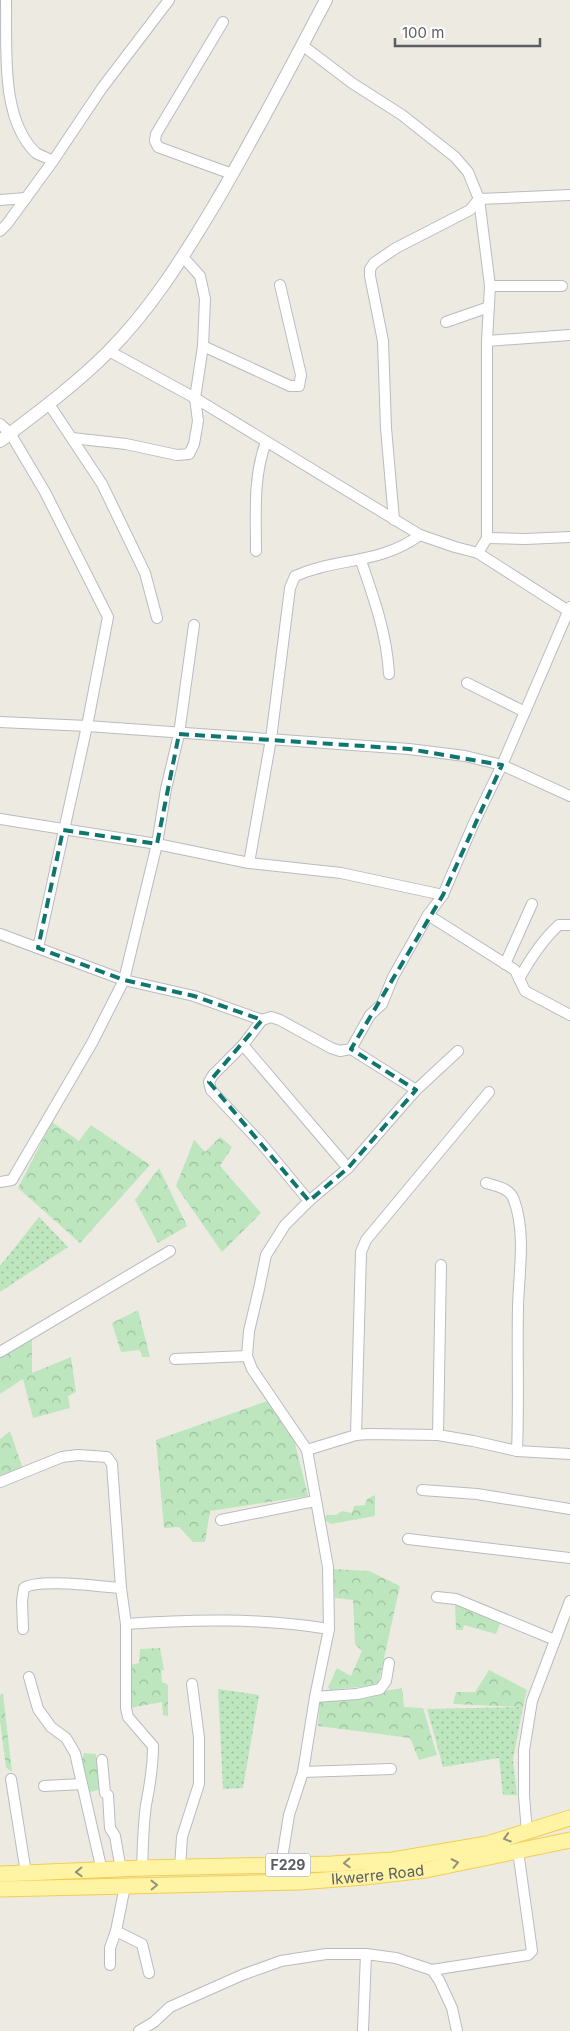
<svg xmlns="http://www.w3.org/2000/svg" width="570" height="2031" font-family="Inter,sans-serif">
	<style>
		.grass { fill: url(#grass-dots) }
		.forest { fill: url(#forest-crowns) }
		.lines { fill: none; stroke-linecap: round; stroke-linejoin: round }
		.minor-casing { stroke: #b9bbc1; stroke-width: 12 }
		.tertiary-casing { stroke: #b9bbc1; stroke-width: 14 }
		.primary-casing { stroke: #f3cd54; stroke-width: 17 }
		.minor { stroke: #fff; stroke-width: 10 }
		.tertiary { stroke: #fff; stroke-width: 12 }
		.primary { stroke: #fff4a4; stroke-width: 15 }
		.oneway { stroke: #94927a }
		.marked { fill: none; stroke: #0f766e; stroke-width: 4; stroke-dasharray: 10 6; stroke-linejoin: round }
		.labels { text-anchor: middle; stroke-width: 5; stroke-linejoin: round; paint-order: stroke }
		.shield { fill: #fff; stroke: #8c8e92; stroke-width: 1 }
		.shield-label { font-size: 14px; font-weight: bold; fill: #5a5d63 }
		.street-label { font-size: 15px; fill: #5a5d63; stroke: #fff }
	</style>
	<defs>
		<pattern id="grass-dots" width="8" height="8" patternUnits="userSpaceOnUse" patternTransform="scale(1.25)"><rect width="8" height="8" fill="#bde6be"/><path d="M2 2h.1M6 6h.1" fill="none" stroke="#9dbe9e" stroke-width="1.8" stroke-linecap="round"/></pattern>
		<pattern id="forest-crowns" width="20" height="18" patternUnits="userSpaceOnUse" patternTransform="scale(1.25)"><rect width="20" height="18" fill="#bde6be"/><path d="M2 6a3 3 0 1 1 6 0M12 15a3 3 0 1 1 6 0" fill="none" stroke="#9dbe9e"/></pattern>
	</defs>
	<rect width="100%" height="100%" fill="#edebe1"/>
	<g class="grass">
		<path d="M39,1217L68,1247L0,1292V1266Z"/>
		<path d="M218,1689L259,1695L243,1788L223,1789Z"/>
		<path d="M523,1707L513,1759L517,1795H503L499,1758L443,1767L427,1709Z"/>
	</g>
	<g class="forest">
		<path d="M52,1122L79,1141L91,1125L150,1165L80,1243L18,1188Z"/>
		<path d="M220,1137L232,1147L220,1166L261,1213L222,1252L176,1186L194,1140L205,1152Z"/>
		<path d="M159,1168L187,1226L158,1243L135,1200Z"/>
		<path d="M138,1310L150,1357H142L140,1350L121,1352L112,1323Z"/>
		<path d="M32,1333V1373L71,1357L76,1392L68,1396L70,1408L33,1418L23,1379L0,1394V1354Z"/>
		<path d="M270,1400L293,1435L308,1496L210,1511L205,1542H193L179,1527L164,1528L156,1440Z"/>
		<path d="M10,1431L23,1469L0,1477V1439Z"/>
		<path d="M375,1495V1516L331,1524L323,1519L327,1515H336L342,1511L352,1513L354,1506L365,1505L367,1499Z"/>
		<path d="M333,1569L369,1571L400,1586L378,1685L330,1690L328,1687L337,1668L351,1676L362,1651L355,1644L353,1600L335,1598Z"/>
		<path d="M455,1603L502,1619L496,1634L464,1625L463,1630H456Z"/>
		<path d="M160,1648L164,1670H161L162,1682L168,1685V1716L163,1715L162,1702L130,1708V1665L139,1663L140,1649Z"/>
		<path d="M489,1670L527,1690L523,1707L453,1704L456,1692H475Z"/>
		<path d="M402,1688L404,1707L423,1708L437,1755L419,1760L410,1738L318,1726L320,1702Z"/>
		<path d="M3,1694L12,1772L6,1767L0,1721V1695Z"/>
		<path d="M84,1753L96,1754L99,1790L90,1792L82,1760Z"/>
	</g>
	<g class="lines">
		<g class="minor-casing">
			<g id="minor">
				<path d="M6,0C7,48 0,119 36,153C41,156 48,158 53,161"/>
				<path d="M223,22L156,134L155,141L158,147L232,174"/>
				<path d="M302,45L352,83L402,115L455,157L468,172L479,199L490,286L487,341V538L478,553"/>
				<path d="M0,200L26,198"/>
				<path d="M0,231L7,224L53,161L102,88L169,0"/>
				<path d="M490,286H562"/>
				<path d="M446,322L489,307"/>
				<path d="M487,341L570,335"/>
				<path d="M203,346L290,386H299L301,375L280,285"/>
				<path d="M109,351L195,398L420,535L455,547L478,553L570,612"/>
				<path d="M49,404L102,484L145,573L157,618"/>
				<path d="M0,424L10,433L45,492L108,617L87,726L38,948"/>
				<path d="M72,438L126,444L177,455L189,454L194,444L198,421L195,398L203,346L205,299L200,276L183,257"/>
				<path d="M394,520L386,428L383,341L370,276V269L374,263L396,248L470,210L479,199L570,195"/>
				<path d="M487,538L525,539L570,537"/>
				<path d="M256,551C256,514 253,476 266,442"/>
				<path d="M361,561C374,598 387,635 389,674"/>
				<path d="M467,683L525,712"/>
				<path d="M0,722L87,726L409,749L465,756L502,765L570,796"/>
				<path d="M0,819L157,844L249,863L341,873L443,895"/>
				<path d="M249,863L271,739L290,588L295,576C338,557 379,565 420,535"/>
				<path d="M428,915L515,970L525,991L570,1015"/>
				<path d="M0,934L124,980L194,996L262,1020"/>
				<path d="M505,964L532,904"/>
				<path d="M519,979C530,959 542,940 559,925H570"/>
				<path d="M243,1045L348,1168"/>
				<path d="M351,1049L416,1090"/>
				<path d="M0,1182L12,1180L92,1043L124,980L157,844L166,789L179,734L194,625"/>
				<path d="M309,1201L261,1143L211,1090L209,1082L213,1075L243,1045L262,1020L271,1017L280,1020L331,1048L340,1051L351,1049L370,1015L382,1004L393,977L428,915L443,895L473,825L502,765L570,607"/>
				<path d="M0,1352L170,1251"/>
				<path d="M175,1359L247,1356"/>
				<path d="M356,1435L361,1252L366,1240L489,1092"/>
				<path d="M438,1435L441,1265"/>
				<path d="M307,1450L356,1435L368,1434L438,1435L473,1441L517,1451C519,1403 517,1354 518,1306C519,1272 526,1233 514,1200C510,1188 496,1186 486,1183"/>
				<path d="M517,1451L570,1454"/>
				<path d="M0,1482L62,1457L78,1455L107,1457L112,1464L121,1588L126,1624V1708L128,1717L153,1746C153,1767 150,1785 146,1805C143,1826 143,1847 142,1868"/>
				<path d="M422,1490L477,1494L570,1509"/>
				<path d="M221,1520L315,1501"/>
				<path d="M408,1539L570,1558"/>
				<path d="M437,1597L456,1599L555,1640"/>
				<path d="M126,1624C194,1619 261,1618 329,1629"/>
				<path d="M23,1629L22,1601L24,1588C40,1578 101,1587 121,1588"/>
				<path d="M29,1677L38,1709L51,1727L66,1738L75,1753L102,1871"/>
				<path d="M315,1697L357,1694L380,1689L386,1681L389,1663"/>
				<path d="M102,1760L105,1793L108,1795L110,1828L115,1836L121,1870"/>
				<path d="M303,1772L391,1769"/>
				<path d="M11,1779L26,1873"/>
				<path d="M44,1786L82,1784"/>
				<path d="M527,1832L524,1796V1750L532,1701L570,1601"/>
				<path d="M281,1865L289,1815L303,1772L315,1697L329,1629L328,1567L307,1450L252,1369L247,1356L249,1331L259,1289L266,1255L285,1225L309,1201L348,1168L416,1090L458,1051"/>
				<path d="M180,1868L182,1837L199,1784V1738L192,1684"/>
				<path d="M116,1931L142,1944L149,1973"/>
				<path d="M110,1965V1948L116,1931L125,1886"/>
				<path d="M432,1970L528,1955L532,1951L518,1851"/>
				<path d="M139,2031L154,2022L170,2007L242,1975L281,1961L326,1954H366L396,1958L432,1970L439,1980L452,2008L457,2031"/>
				<path d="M363,2031L366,1954"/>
			</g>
		</g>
		<g class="tertiary-casing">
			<path id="tertiary" d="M0,441C37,413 75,385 108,352C150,310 182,259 212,209C253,140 289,70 326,0"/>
		</g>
		<g class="primary-casing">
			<g id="primary">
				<path d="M0,1874L142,1868L332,1864L393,1860L487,1844L570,1818"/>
				<path id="s1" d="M0,1889L299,1882L364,1877L426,1870L570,1840"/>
			</g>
		</g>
		<use href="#minor" class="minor"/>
		<use href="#tertiary" class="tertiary"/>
		<use href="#primary" class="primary"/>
	</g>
	<defs><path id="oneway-chevron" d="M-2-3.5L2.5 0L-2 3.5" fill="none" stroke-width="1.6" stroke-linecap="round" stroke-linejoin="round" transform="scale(1.25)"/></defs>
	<g class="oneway">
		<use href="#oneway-chevron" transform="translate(507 1838) rotate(163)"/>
		<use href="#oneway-chevron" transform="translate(347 1863) rotate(177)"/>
		<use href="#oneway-chevron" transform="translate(455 1863) rotate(-12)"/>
		<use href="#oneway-chevron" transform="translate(79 1872) rotate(178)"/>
		<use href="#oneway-chevron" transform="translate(154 1885) rotate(-1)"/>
	</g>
	<path class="marked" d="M179,734L409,749L502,765L443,895L351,1049L416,1090L348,1168L309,1201L209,1082L262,1020L194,996L124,980L38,948L63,830L157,844Z"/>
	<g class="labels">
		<rect class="shield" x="265.5" y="1853.5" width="45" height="23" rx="4"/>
		<g class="shield-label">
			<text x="288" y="1870">F229</text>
		</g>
		<g class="street-label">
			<text dy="5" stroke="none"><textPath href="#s1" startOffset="378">Ikwerre Road</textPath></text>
		</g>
	</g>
	<path d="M395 38v8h145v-8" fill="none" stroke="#5a5d63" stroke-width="2.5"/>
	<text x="402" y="38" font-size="15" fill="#5a5d63" stroke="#ffffff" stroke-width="4" paint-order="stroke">100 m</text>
</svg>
